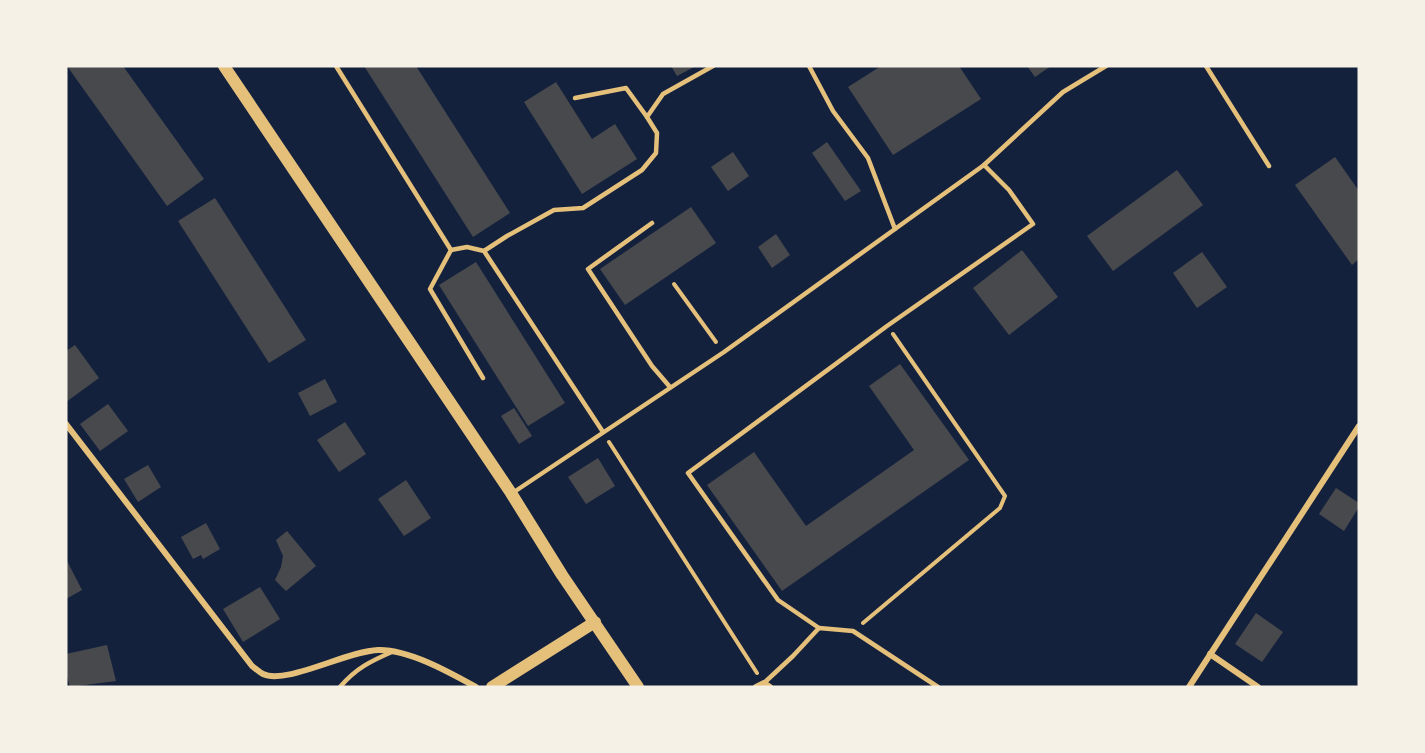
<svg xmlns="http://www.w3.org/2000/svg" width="1425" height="753" font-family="Mulish,sans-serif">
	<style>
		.building { fill: #48494c }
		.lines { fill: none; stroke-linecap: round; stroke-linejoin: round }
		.path { stroke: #e5c07b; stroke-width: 4 }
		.service { stroke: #e5c07b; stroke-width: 4.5 }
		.minor { stroke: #e5c07b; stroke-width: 6 }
		.secondary { stroke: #e5c07b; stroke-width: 12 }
	</style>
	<rect width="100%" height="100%" fill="#14213d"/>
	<g class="building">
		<path d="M67,66H123L204,179L167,206Z"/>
		<path d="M364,66H416L510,213L473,237Z"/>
		<path d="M671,66H696L677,76Z"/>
		<path d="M881,66H959L981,99L893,155L848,87Z"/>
		<path d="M1027,66H1051L1035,77Z"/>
		<path d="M556,82L592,139L615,124L637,159L582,194L524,102Z"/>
		<path d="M827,142L861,191L845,201L812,153Z"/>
		<path d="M733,152L749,176L728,191L711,167Z"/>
		<path d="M1335,157L1359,191V259L1352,265L1295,185Z"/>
		<path d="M1177,170L1203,205L1113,271L1087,236Z"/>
		<path d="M215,198L306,340L269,363L178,221Z"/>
		<path d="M691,207L716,243L625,305L600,269Z"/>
		<path d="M776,234L790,255L772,268L758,247Z"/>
		<path d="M1022,250L1058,297L1009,335L973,288Z"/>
		<path d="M1202,252L1227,287L1197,308L1173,273Z"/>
		<path d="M476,262L565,403L528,426L439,285Z"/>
		<path d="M75,345L99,378L66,402V351Z"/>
		<path d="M900,364L969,460L782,591L707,485L754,452L806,526L914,450L869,386Z"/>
		<path d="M325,379L337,402L310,416L298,393Z"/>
		<path d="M108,404L128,431L100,451L80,424Z"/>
		<path d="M514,408L532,436L519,444L501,416Z"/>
		<path d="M345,422L366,454L339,472L317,440Z"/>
		<path d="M598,458L615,486L586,504L568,477Z"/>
		<path d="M148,465L161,487L138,502L124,479Z"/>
		<path d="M406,480L431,518L404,536L378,499Z"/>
		<path d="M1336,488L1359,503V507L1344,531L1319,514Z"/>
		<path d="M206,523L220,549L203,559L201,555L193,559L181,537Z"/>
		<path d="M287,531L316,566L286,591L275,580L281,567L283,556L276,540Z"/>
		<path d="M66,559L82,590L66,599Z"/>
		<path d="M260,587L280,619L243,642L223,609Z"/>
		<path d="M1256,613L1283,632L1262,662L1235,644Z"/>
		<path d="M107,645L116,681L70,687L66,673V654Z"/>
	</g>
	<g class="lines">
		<g class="path">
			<path d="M674,284L716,342"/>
			<path d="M609,442L757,673"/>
			<path d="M863,623L1000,508L1005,496L893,334"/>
		</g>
		<g class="service">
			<path d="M336,66L451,250L467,247L484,251L603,432"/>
			<path d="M809,66L833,111L868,158L895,229"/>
			<path d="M1206,66L1269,166"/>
			<path d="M575,98L626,88L647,117"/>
			<path d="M652,223L588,269L652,366L670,387"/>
			<path d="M451,250L430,289L483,378"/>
			<path d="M484,251L507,236L554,210L583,208L642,170L656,153L657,133L647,117L663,94L713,66"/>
			<path d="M514,492L724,352L895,229L984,165L1063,92L1106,66"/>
			<path d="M819,628L778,600L688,473L887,326L1033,224L1009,190L984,165"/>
			<path d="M765,685L764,683L793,656L819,628L853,631L938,687"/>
			<path d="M340,687C356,668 371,661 394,651"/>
		</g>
		<g class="minor">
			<path d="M66,424L252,666C255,668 259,672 263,674C286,685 347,651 378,650C408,649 449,672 476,687"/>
			<path d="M1210,654L1258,687"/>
			<path d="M756,687L764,683L770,687"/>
			<path d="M1189,687L1359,426"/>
		</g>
		<g class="secondary">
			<path d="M224,66L511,493L562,575L638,687"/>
			<path d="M492,687L595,622"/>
		</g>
	</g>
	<rect width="1425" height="753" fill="none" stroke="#f6f1e7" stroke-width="135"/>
</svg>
